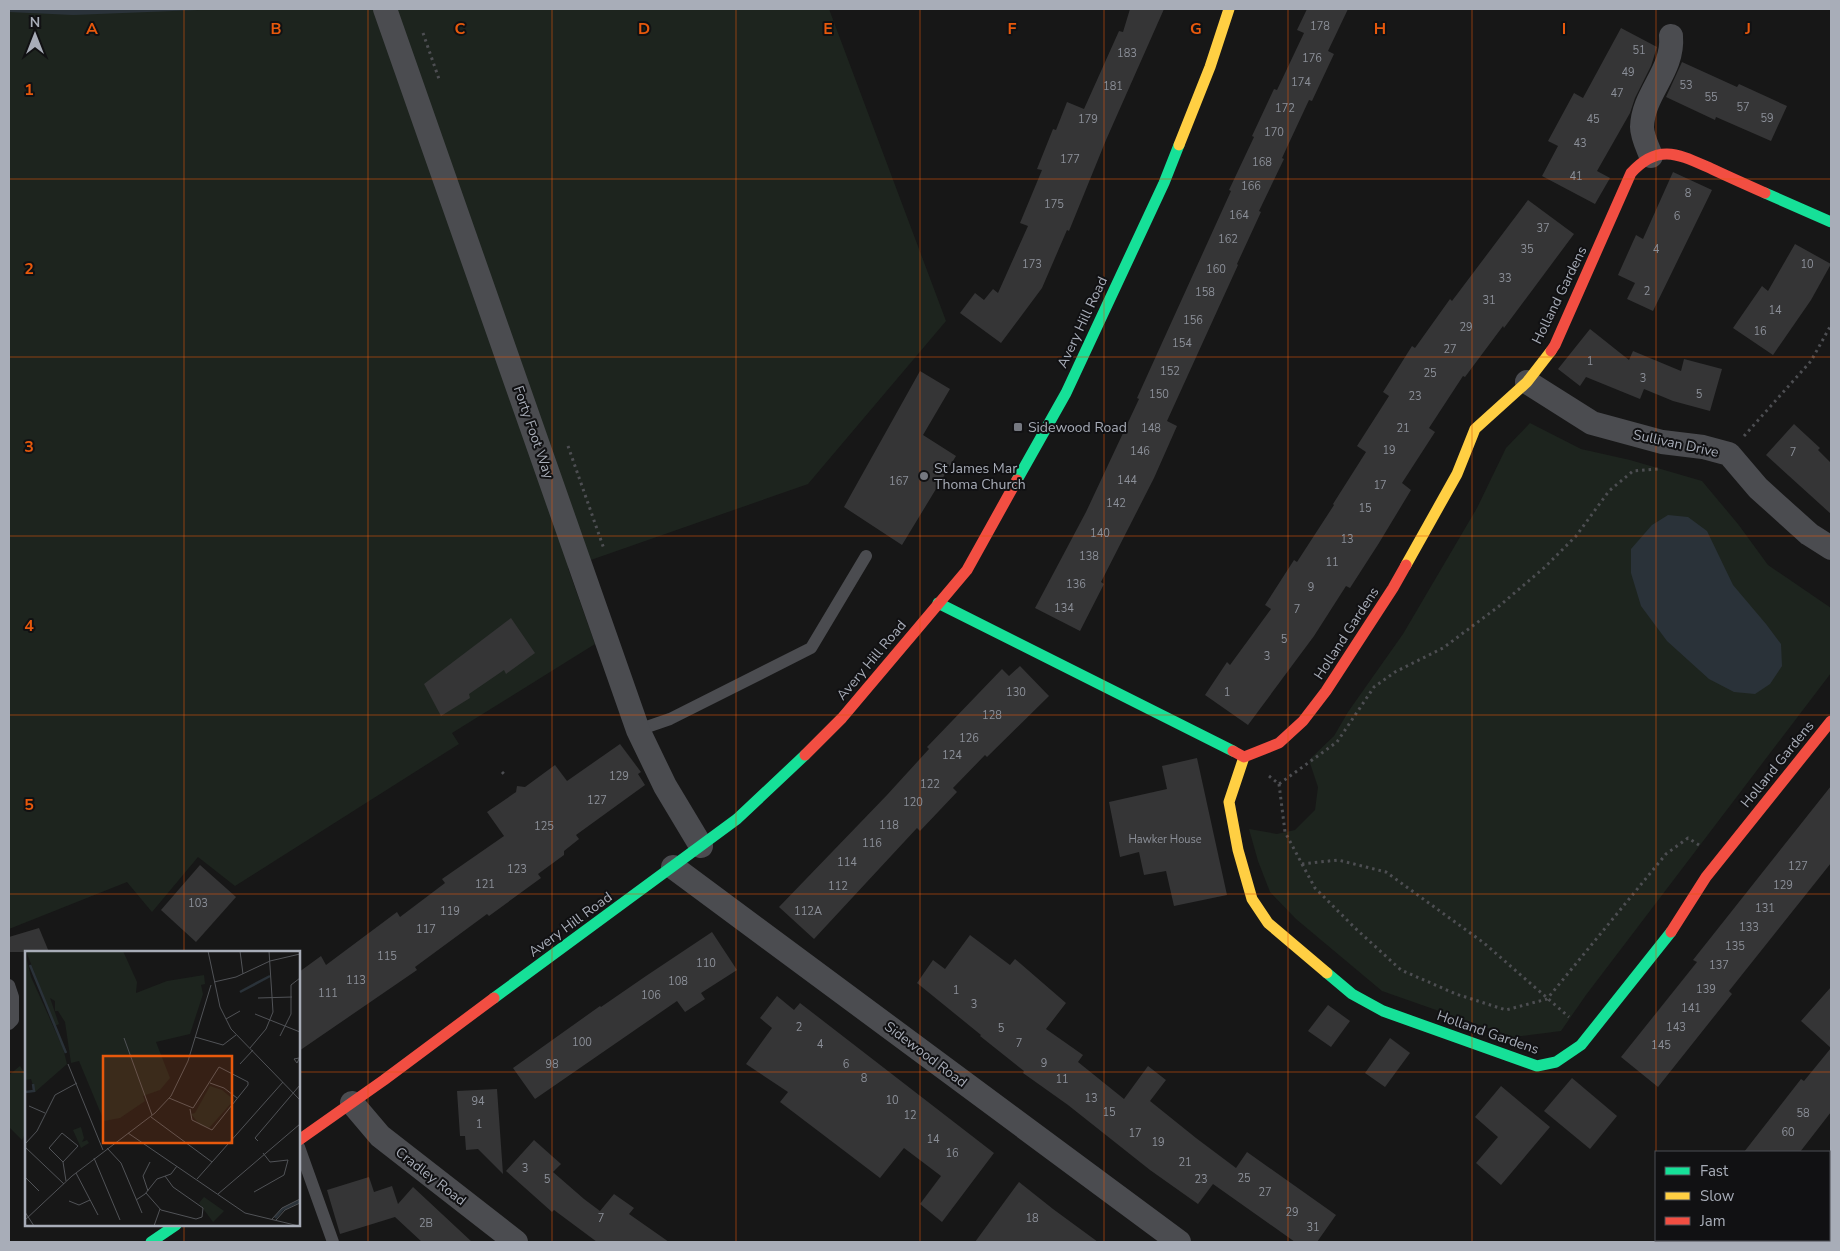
<svg xmlns="http://www.w3.org/2000/svg" width="1840" height="1251" font-family="'Nunito Sans',sans-serif">
	<style>
		.green { fill: #1d241e }
		.water { fill: #2a3239 }
		.building { fill: #353536 }
		.lines { fill: none; stroke-linecap: round; stroke-linejoin: round }
		.path { stroke: #4d4e52; stroke-width: 3; stroke-dasharray: 2.5 4; stroke-linecap: butt }
		.lane { stroke: #4b4c50; stroke-width: 12 }
		.street { stroke: #4b4c50; stroke-width: 24 }
		.fast { stroke: #16e098; stroke-width: 11 }
		.slow { stroke: #ffcf43; stroke-width: 11 }
		.jam { stroke: #f24e42; stroke-width: 11 }
		.grid { fill: none; stroke: #e8590c; stroke-width: 1; stroke-opacity: 0.55 }
		.poi-dot { fill: #757880; stroke: #111113; stroke-width: 2 }
		.labels { text-anchor: middle; stroke-width: 4; stroke-linejoin: round; paint-order: stroke }
		.number-label { font-size: 11px; fill: #8b8f98 }
		.street-label { font-size: 14px; fill: #a8adb8; stroke: #111113 }
		.poi-label { font-size: 14px; fill: #a8adb8; stroke: #111113; text-anchor: start }
		.inset-river { fill: none; stroke: #2a3239; stroke-width: 2.5 }
		.inset-road { fill: none; stroke: #515357; stroke-width: 1 }
		.view { fill: #e8590c; fill-opacity: 0.15; stroke: #e8590c; stroke-width: 2.5 }
		.inset-edge { fill: none; stroke: #a8adb8; stroke-width: 2.5 }
		.grid-label { font-size: 16px; text-anchor: middle; font-weight: bold; fill: #e8590c; stroke: #111113; stroke-width: 4; stroke-linejoin: round; paint-order: stroke }
	</style>
	<rect width="100%" height="100%" fill="#171717"/>
	<g class="green">
		<path d="M9,9H829L946,321L808,484L568,568L595,644L452,733L459,744L235,886L198,857L152,912L127,882L9,929Z"/>
		<path d="M1530,423L1581,449L1630,460L1702,481L1738,524L1768,565L1831,608V673L1586,995L1561,1031L1513,1037L1382,991L1296,919L1270,892L1258,861L1249,829L1277,834L1295,830L1315,810L1318,787L1309,760L1334,736L1348,712L1403,634L1477,508L1506,448Z"/>
		<path d="M20,1066L26,1075V1132L22,1140L9,1127V1075Z"/>
	</g>
	<g class="water">
		<path d="M9,9H223L73,15L9,12Z"/>
		<path d="M1668,515L1688,517L1707,531L1733,585L1766,624L1781,644L1782,666L1770,684L1755,694L1734,692L1709,679L1667,641L1641,606L1631,573V549L1652,525Z"/>
	</g>
	<g class="building">
		<path d="M1130,9H1164L1106,140L1069,231L1067,230L1042,288L1001,343L960,313L975,293L984,300L993,289L998,293L1028,226L1020,223L1042,170L1037,169L1053,129L1056,130L1067,102L1084,109L1119,31L1123,32Z"/>
		<path d="M1307,9H1348L1328,51L1334,54L1312,101L1309,100L1282,158L1284,159L1259,211L1261,212L1237,264L1238,265L1167,421L1177,426L1154,478L1101,582L1104,584L1080,631L1035,608L1086,512L1139,399L1137,398L1231,191L1229,190L1254,137L1252,136L1274,89L1277,90L1304,33L1297,30Z"/>
		<path d="M1621,28L1657,47L1651,66L1635,98L1630,113L1597,171L1610,178L1595,204L1542,176L1558,146L1548,141L1574,93L1583,98Z"/>
		<path d="M1682,62L1737,87L1739,84L1787,106L1771,141L1716,117L1715,120L1666,97Z"/>
		<path d="M1673,172L1712,190L1653,311L1627,299L1635,283L1618,275L1636,235L1643,239Z"/>
		<path d="M1528,200L1574,234L1504,328L1503,326L1465,377L1463,376L1429,428L1435,432L1402,483L1411,490L1379,543L1350,588L1346,586L1314,636L1248,725L1205,695L1227,662L1230,665L1271,609L1265,605L1294,560L1297,562L1334,505L1333,504L1366,452L1357,446L1389,396L1383,392L1412,346L1415,348L1450,299L1452,301Z"/>
		<path d="M1795,244L1831,264L1811,300L1773,355L1733,328L1762,286L1768,291Z"/>
		<path d="M1590,329L1629,360L1633,351L1681,371L1684,359L1722,369L1710,411L1673,401L1644,389L1640,399L1586,377L1580,386L1558,369Z"/>
		<path d="M920,371L950,389L923,435L956,456L902,545L844,507Z"/>
		<path d="M1794,424L1820,448L1818,450L1831,463V514L1766,455Z"/>
		<path d="M511,618L535,653L506,674L504,670L469,694L470,698L441,716L424,684Z"/>
		<path d="M1020,666L1049,696L987,757L985,755L953,788L957,792L920,831L917,828L814,939L779,907L887,795L929,749L927,747L1002,669L1009,676Z"/>
		<path d="M620,744L641,772L638,774L645,785L576,835L579,839L564,851V855L538,874L541,878L489,916L487,914L415,967L417,970L299,1051V972L321,956L326,965L397,912L400,917L445,883L442,879L504,836L487,812L516,792L517,786L525,787L555,765L567,781Z"/>
		<path d="M1197,758L1227,895L1174,906L1166,871L1144,875L1139,852L1120,857L1109,802L1167,789L1162,766Z"/>
		<path d="M1831,786V863L1729,991L1732,994L1658,1087L1621,1057L1697,962L1693,960Z"/>
		<path d="M200,865L236,897L196,942L161,910Z"/>
		<path d="M39,928L49,952H9V937Z"/>
		<path d="M712,932L737,970L701,993L705,999L685,1012L677,1001L535,1099L513,1068L600,1006L601,1007L646,976Z"/>
		<path d="M970,935L1010,965L1015,959L1066,1003L1046,1029L1083,1055L1078,1062L1124,1099L1148,1066L1166,1080L1150,1101L1196,1138L1236,1168L1247,1152L1336,1215L1317,1242H1295L1213,1184L1198,1204L1150,1170L1068,1105L1023,1073L1024,1071L980,1036L981,1035L917,983L933,960L945,969Z"/>
		<path d="M1831,987V1112L1800,1152H1744L1801,1079L1804,1081L1831,1048L1801,1021Z"/>
		<path d="M777,996L794,1010L800,1003L994,1153L942,1222L920,1204L941,1176L904,1148L880,1178L780,1102L788,1092L746,1064L772,1028L760,1018Z"/>
		<path d="M1328,1005L1350,1021L1331,1047L1308,1031Z"/>
		<path d="M1390,1038L1410,1053L1385,1087L1365,1073Z"/>
		<path d="M1572,1078L1617,1116L1590,1149L1544,1111Z"/>
		<path d="M1501,1086L1550,1127L1501,1185L1476,1163L1498,1137L1475,1117Z"/>
		<path d="M497,1089L503,1174L478,1149L466,1150L465,1136H460L457,1091Z"/>
		<path d="M534,1140L561,1164L553,1172L584,1199L600,1211L614,1194L634,1208L629,1214L669,1242H597L554,1210L552,1212L506,1171Z"/>
		<path d="M369,1177L374,1192L392,1186L398,1204L413,1187L472,1242H422L395,1217L340,1234L327,1190Z"/>
		<path d="M1019,1182L1053,1209L1098,1242H975Z"/>
	</g>
	<g class="lines">
		<g class="path">
			<path d="M423,33L440,82"/>
			<path d="M1744,436L1811,361L1831,325"/>
			<path d="M568,446L604,549"/>
			<path d="M502,772L505,775"/>
			<path d="M1269,776L1279,784L1337,742L1374,687L1395,672L1443,648L1498,607L1545,567L1576,536L1609,491L1633,471L1658,469"/>
			<path d="M1279,784L1285,832L1302,864L1338,860L1386,872L1484,943L1569,1017"/>
			<path d="M1302,864L1315,888L1355,928L1401,970L1456,994L1506,1010L1547,999L1666,854L1688,838L1699,845"/>
		</g>
		<g class="lane">
			<path d="M638,730L670,719L811,648L866,556"/>
			<path d="M9,985L13,997V1020L9,1024"/>
			<path d="M299,1147L333,1242"/>
		</g>
		<g class="street">
			<path d="M385,9L638,730L665,786L701,846"/>
			<path d="M1651,156C1648,148 1642,136 1642,127C1643,93 1674,71 1671,36"/>
			<path d="M1527,382L1592,423L1662,442L1703,447L1729,454L1758,488L1809,534L1831,548"/>
			<path d="M673,867L1179,1242"/>
			<path d="M352,1103L380,1136L516,1242"/>
			<path d="M1829,1188L1831,1184"/>
			<path d="M1783,1242L1785,1240"/>
		</g>
		<g class="fast">
			<path d="M1765,193L1831,222"/>
			<path d="M1017,480L1066,393L1164,183L1179,145"/>
			<path d="M938,603L1233,751"/>
			<path d="M1327,973L1352,994L1383,1011L1537,1066L1556,1062L1581,1045L1671,932"/>
			<path d="M494,998L737,819L805,755"/>
			<path d="M151,1242L176,1225"/>
		</g>
		<g class="slow">
			<path d="M1179,145L1210,67L1229,9"/>
			<path d="M1406,565L1457,474L1475,429L1527,382L1551,351"/>
			<path d="M1244,757L1229,802L1238,850L1252,899L1268,923L1327,973"/>
		</g>
		<g class="jam">
			<path d="M1551,351L1555,345L1631,173C1659,142 1680,155 1712,169C1729,177 1747,185 1765,193"/>
			<path d="M1233,751L1244,757L1279,743L1303,721L1326,691L1393,588L1406,565"/>
			<path d="M805,755L842,718L967,570L1017,480"/>
			<path d="M1671,932L1706,877L1831,721"/>
			<path d="M299,1140L384,1080L494,998"/>
		</g>
	</g>
	<path class="grid" d="M184,9V952M368,9V1242M552,9V1242M736,9V1242M920,9V1242M1104,9V1242M1288,9V1242M1472,9V1242M1656,9V1242M9,179H1831M9,357H1831M9,536H1831M9,715H1831M9,894H1831M9,1072H26M299,1072H1831M184,1225V1242"/>
	<g class="poi-dot">
		<rect x="1013" y="422" width="10" height="10" rx="2.5"/>
		<circle cx="924" cy="476" r="5"/>
	</g>
	<g class="labels">
		<g class="number-label">
			<text x="1320" y="30">178</text>
			<text x="1639" y="54">51</text>
			<text x="1127" y="57">183</text>
			<text x="1312" y="62">176</text>
			<text x="1628" y="76">49</text>
			<text x="1301" y="86">174</text>
			<text x="1686" y="89">53</text>
			<text x="1113" y="90">181</text>
			<text x="1617" y="97">47</text>
			<text x="1711" y="101">55</text>
			<text x="1743" y="111">57</text>
			<text x="1285" y="112">172</text>
			<text x="1767" y="122">59</text>
			<text x="1088" y="123">179</text>
			<text x="1593" y="123">45</text>
			<text x="1274" y="136">170</text>
			<text x="1580" y="147">43</text>
			<text x="1070" y="163">177</text>
			<text x="1262" y="166">168</text>
			<text x="1576" y="180">41</text>
			<text x="1251" y="190">166</text>
			<text x="1688" y="197">8</text>
			<text x="1054" y="208">175</text>
			<text x="1239" y="219">164</text>
			<text x="1677" y="220">6</text>
			<text x="1543" y="232">37</text>
			<text x="1228" y="243">162</text>
			<text x="1527" y="253">35</text>
			<text x="1656" y="253">4</text>
			<text x="1032" y="268">173</text>
			<text x="1807" y="268">10</text>
			<text x="1216" y="273">160</text>
			<text x="1505" y="282">33</text>
			<text x="1647" y="295">2</text>
			<text x="1205" y="296">158</text>
			<text x="1489" y="304">31</text>
			<text x="1775" y="314">14</text>
			<text x="1193" y="324">156</text>
			<text x="1466" y="331">29</text>
			<text x="1760" y="335">16</text>
			<text x="1182" y="347">154</text>
			<text x="1450" y="353">27</text>
			<text x="1590" y="365">1</text>
			<text x="1170" y="375">152</text>
			<text x="1430" y="377">25</text>
			<text x="1643" y="382">3</text>
			<text x="1159" y="398">150</text>
			<text x="1699" y="398">5</text>
			<text x="1415" y="400">23</text>
			<text x="1151" y="432">148</text>
			<text x="1403" y="432">21</text>
			<text x="1389" y="454">19</text>
			<text x="1140" y="455">146</text>
			<text x="1793" y="456">7</text>
			<text x="1127" y="484">144</text>
			<text x="899" y="485">167</text>
			<text x="1380" y="489">17</text>
			<text x="1116" y="507">142</text>
			<text x="1365" y="512">15</text>
			<text x="1100" y="537">140</text>
			<text x="1347" y="543">13</text>
			<text x="1089" y="560">138</text>
			<text x="1332" y="566">11</text>
			<text x="1076" y="588">136</text>
			<text x="1311" y="591">9</text>
			<text x="1064" y="612">134</text>
			<text x="1297" y="613">7</text>
			<text x="1284" y="643">5</text>
			<text x="1267" y="660">3</text>
			<text x="1016" y="696">130</text>
			<text x="1227" y="696">1</text>
			<text x="992" y="719">128</text>
			<text x="969" y="742">126</text>
			<text x="952" y="759">124</text>
			<text x="619" y="780">129</text>
			<text x="930" y="788">122</text>
			<text x="597" y="804">127</text>
			<text x="913" y="806">120</text>
			<text x="889" y="829">118</text>
			<text x="544" y="830">125</text>
			<text x="1165" y="843">Hawker House</text>
			<text x="872" y="847">116</text>
			<text x="847" y="866">114</text>
			<text x="1798" y="870">127</text>
			<text x="517" y="873">123</text>
			<text x="485" y="888">121</text>
			<text x="1783" y="889">129</text>
			<text x="838" y="890">112</text>
			<text x="198" y="907">103</text>
			<text x="1765" y="912">131</text>
			<text x="450" y="915">119</text>
			<text x="808" y="915">112A</text>
			<text x="1749" y="931">133</text>
			<text x="426" y="933">117</text>
			<text x="1735" y="950">135</text>
			<text x="387" y="960">115</text>
			<text x="706" y="967">110</text>
			<text x="1719" y="969">137</text>
			<text x="356" y="984">113</text>
			<text x="678" y="985">108</text>
			<text x="1706" y="993">139</text>
			<text x="956" y="994">1</text>
			<text x="328" y="997">111</text>
			<text x="651" y="999">106</text>
			<text x="974" y="1008">3</text>
			<text x="1691" y="1012">141</text>
			<text x="799" y="1031">2</text>
			<text x="1676" y="1031">143</text>
			<text x="1001" y="1032">5</text>
			<text x="582" y="1046">100</text>
			<text x="1019" y="1047">7</text>
			<text x="820" y="1048">4</text>
			<text x="1661" y="1049">145</text>
			<text x="1044" y="1067">9</text>
			<text x="552" y="1068">98</text>
			<text x="846" y="1068">6</text>
			<text x="864" y="1082">8</text>
			<text x="1062" y="1083">11</text>
			<text x="1091" y="1102">13</text>
			<text x="892" y="1104">10</text>
			<text x="478" y="1105">94</text>
			<text x="1109" y="1116">15</text>
			<text x="1803" y="1117">58</text>
			<text x="910" y="1119">12</text>
			<text x="479" y="1128">1</text>
			<text x="1788" y="1136">60</text>
			<text x="1135" y="1137">17</text>
			<text x="933" y="1143">14</text>
			<text x="1158" y="1146">19</text>
			<text x="952" y="1157">16</text>
			<text x="1185" y="1166">21</text>
			<text x="525" y="1172">3</text>
			<text x="1244" y="1182">25</text>
			<text x="547" y="1183">5</text>
			<text x="1201" y="1183">23</text>
			<text x="1265" y="1196">27</text>
			<text x="1292" y="1216">29</text>
			<text x="601" y="1222">7</text>
			<text x="1032" y="1222">18</text>
			<text x="426" y="1227">2B</text>
			<text x="1313" y="1231">31</text>
		</g>
		<g class="street-label">
			<text transform="translate(1559 295) rotate(-64)" y="5">Holland Gardens</text>
			<text transform="translate(1082 322) rotate(-65)" y="5">Avery Hill Road</text>
			<text transform="translate(534 432) rotate(71)" y="5">Forty Foot Way</text>
			<text transform="translate(1676 443) rotate(12)" y="5">Sullivan Drive</text>
			<text transform="translate(1346 633) rotate(-57)" y="5">Holland Gardens</text>
			<text transform="translate(871 660) rotate(-50)" y="5">Avery Hill Road</text>
			<text transform="translate(1777 764) rotate(-51)" y="5">Holland Gardens</text>
			<text transform="translate(570 924) rotate(-36)" y="5">Avery Hill Road</text>
			<text transform="translate(1488 1032) rotate(19)" y="5">Holland Gardens</text>
			<text transform="translate(926 1054) rotate(37)" y="5">Sidewood Road</text>
			<text transform="translate(431 1176) rotate(38)" y="5">Cradley Road</text>
		</g>
		<g class="poi-label">
			<text x="1028" y="432">Sidewood Road</text>
			<text x="934" y="473">St James Mar<tspan x="934" dy="16">Thoma Church</tspan></text>
		</g>
	</g>
	<g transform="translate(25 951)">
		<rect width="275" height="275" fill="#171717"/>
		<path d="M1,0H98L112,31L111,42L142,30L179,24L180,33L176,34L178,43L165,83L131,91L145,127L135,139L118,145L120,150L95,167L79,170L54,110L46,112L40,71L33,60H30V50L25,47L34,73L30,75ZM0,1L6,26L38,97L42,113L10,141L6,128L0,129ZM185,135L197,139L209,149L184,177L175,174L166,163L170,162ZM56,176L59,187L57,191L62,189L64,192L56,197L48,179ZM179,246L199,260L188,271L174,252Z" fill="#1d241e"/>
		<path class="inset-river" d="M5,14L41,102M215,41L245,25M0,141L9,140L8,133M250,267L258,258L275,250"/>
		<path class="inset-road" d="M183,0L195,56L206,78L275,149M215,0L218,23M189,31L211,26L245,10L275,3M233,47L267,46M230,63L275,81M201,68L215,60M255,85L266,63V34L275,27M170,86L198,94L211,84M99,87L127,164M225,97L241,78L248,61L244,0M274,107L269,108L272,112L275,106M43,113L78,199M215,113L228,99M185,132L199,137L212,147M144,147L168,157L194,116L223,131V134L187,179L167,169L165,158M4,155L20,162M126,166L187,211M103,182L220,262L274,275M233,190L230,187L275,134M0,193L12,180L30,144L52,132M0,196L39,233M82,197L96,212L117,262M69,207L95,269M38,211L53,195L37,182L24,197L38,211L41,230M51,222L73,264M0,226L14,240M172,228L258,131M123,240L118,225L125,211M229,241L259,224L263,209L245,211L238,202M121,242L136,259L171,268L177,266L178,257L148,236L140,225M193,243L275,173M111,249L120,243L132,228L146,223L152,215M44,250L54,254L65,249M0,261L9,275M247,268L257,257L275,248M0,269L47,225L130,162L146,145L163,110L186,34M251,269L260,259L275,252M129,275L135,258"/>
		<path class="view" d="M78,105H207V192H78Z"/>
		<rect width="275" height="275" class="inset-edge"/>
	</g>
	<g class="grid-label">
		<text x="92" y="34">A</text>
		<text x="276" y="34">B</text>
		<text x="460" y="34">C</text>
		<text x="644" y="34">D</text>
		<text x="828" y="34">E</text>
		<text x="1012" y="34">F</text>
		<text x="1196" y="34">G</text>
		<text x="1380" y="34">H</text>
		<text x="1564" y="34">I</text>
		<text x="1748" y="34">J</text>
		<text x="29" y="95">1</text>
		<text x="29" y="274">2</text>
		<text x="29" y="452">3</text>
		<text x="29" y="631">4</text>
		<text x="29" y="810">5</text>
	</g>
	<rect width="1840" height="1251" fill="none" stroke="#a8adb8" stroke-width="20"/>
	<rect x="1655" y="1151" width="175" height="90" fill="#111113" stroke="#4d4f55"/>
	<rect x="1665" y="1167" width="25" height="8" fill="#16e098" stroke="#4d4f55"/>
	<text x="1700" y="1176" font-size="15" fill="#a8adb8">Fast</text>
	<rect x="1665" y="1192" width="25" height="8" fill="#ffcf43" stroke="#4d4f55"/>
	<text x="1700" y="1201" font-size="15" fill="#a8adb8">Slow</text>
	<rect x="1665" y="1217" width="25" height="8" fill="#f24e42" stroke="#4d4f55"/>
	<text x="1700" y="1226" font-size="15" fill="#a8adb8">Jam</text>
	<g transform="translate(35 35)" stroke="#111113" stroke-width="4" paint-order="stroke">
	<path d="M0-4L9 19L0 12L-9 19Z" fill="#a8adb8"/>
	<text y="-8" font-size="14" font-weight="bold" text-anchor="middle" fill="#a8adb8">N</text>
	</g>
</svg>
